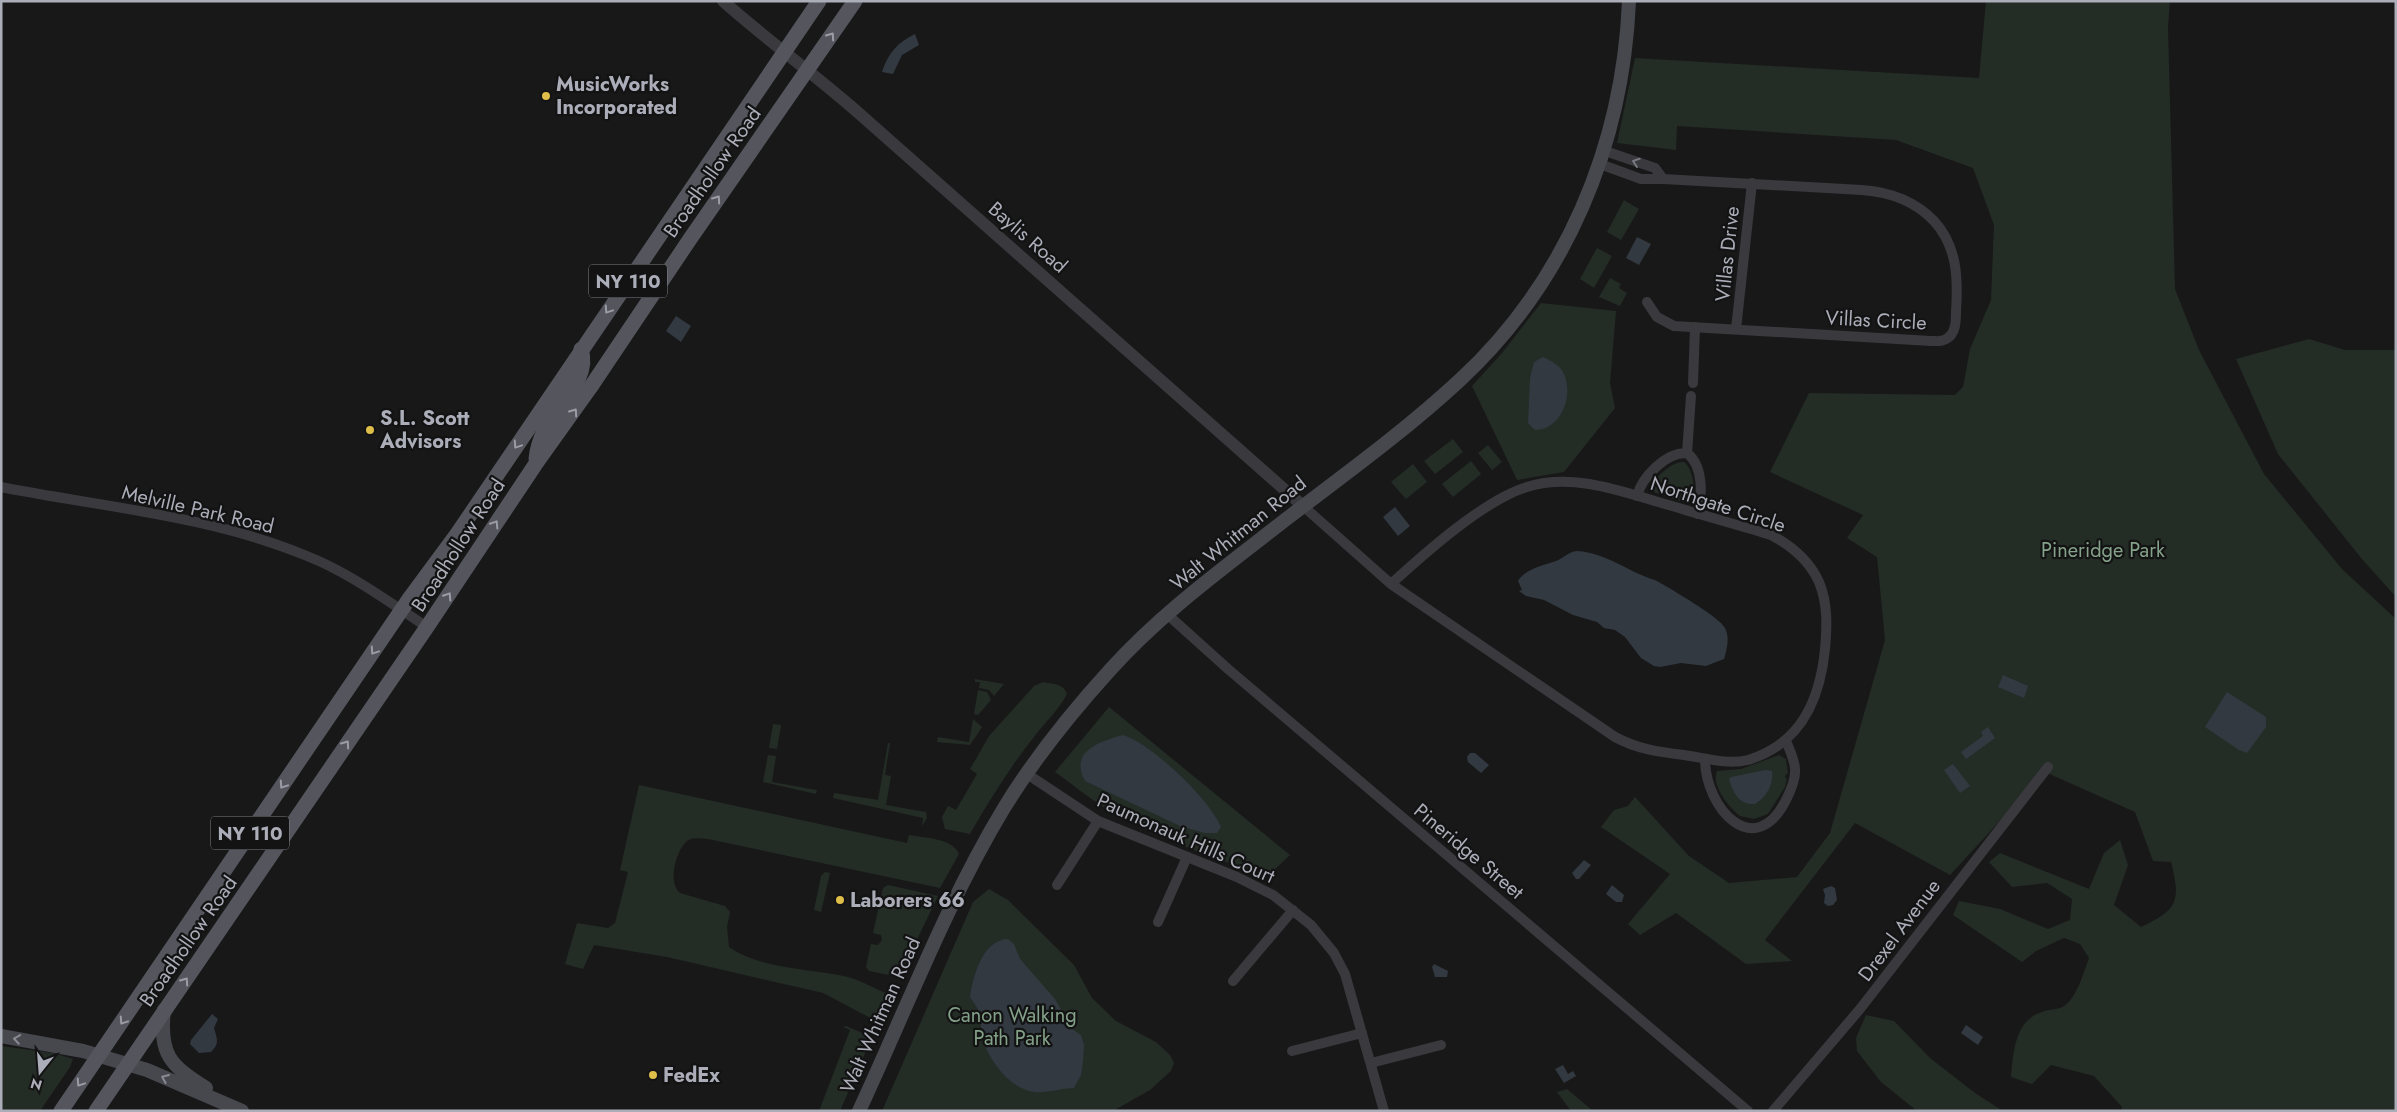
<svg xmlns="http://www.w3.org/2000/svg" width="2397" height="1112" font-family="Jost,sans-serif">
	<style>
		.green { fill: #242c26; fill-rule: evenodd }
		.water { fill: #323941 }
		.lines { fill: none; stroke-linecap: round; stroke-linejoin: round }
		.minor { stroke: #39393e; stroke-width: 10 }
		.tertiary { stroke: #39393e; stroke-width: 12 }
		.secondary { stroke: #47484e; stroke-width: 14 }
		.primary { stroke: #55565d; stroke-width: 15 }
		.oneway { stroke: #9a9ca6 }
		.oneway2 { stroke: #787981 }
		.oneway3 { stroke: #888a93 }
		.poi-dot { fill: #dfbe4a; stroke: #131314; stroke-width: 2 }
		.labels { text-anchor: middle; stroke-width: 4.5; stroke-linejoin: round; paint-order: stroke }
		.shield { fill: #131314; stroke: #7d8087; stroke-width: 1 }
		.shield-label { font-size: 19px; font-weight: bold; fill: #abaeb8 }
		.poi-label { font-size: 20px; font-weight: bold; fill: #abaeb8; stroke: #131314; text-anchor: start }
		.street-label { font-size: 20px; fill: #abaeb8; stroke: #131314 }
		.park-label { font-size: 20px; fill: #84a189; stroke: #131314 }
	</style>
	<rect width="100%" height="100%" fill="#181819"/>
	<g class="green">
		<path d="M1986,1H2170L2168,27L2175,289L2199,350L2264,474L2342,569L2396,619V1111H2121L2122,1107L2094,1076L2051,1065L2032,1084L2011,1077C2013,1053 2015,1020 2042,1012C2048,1009 2059,1010 2064,1006C2078,996 2083,973 2089,958L2080,944L2064,938L2036,951L2022,962L1953,915L1959,901L2000,909L2048,929L2070,920L2072,899L2047,883L2012,887L1989,862L2000,853L2089,889L2104,853L2120,840L2128,865L2114,905L2141,927C2178,910 2181,901 2171,862L2153,861L2135,812L2045,772L1950,875L1855,823L1765,940L1792,961L1746,964L1676,913L1640,935L1628,924L1670,874L1601,827L1614,810L1628,806L1635,797L1689,856L1729,883L1797,877L1830,833L1885,640L1877,557L1847,538L1863,515L1770,472L1809,393L1955,395L1963,387L1970,349L1991,300L1994,225L1973,168L1896,140L1677,126L1676,150L1617,143L1635,58L1979,78Z"/>
		<path d="M1624,200L1639,209L1621,240L1607,232Z"/>
		<path d="M1597,248L1612,256L1594,288L1580,279Z"/>
		<path d="M1610,278L1621,284L1619,288L1627,293L1620,306L1599,297Z"/>
		<path d="M1541,303L1616,311L1610,383L1615,408L1564,472L1517,480L1472,386L1502,353Z"/>
		<path d="M2309,339L2345,350H2396V597L2361,558L2278,454L2236,359Z"/>
		<path d="M1453,439L1463,452L1435,474L1424,461Z"/>
		<path d="M1488,445L1502,462L1492,470L1478,453Z"/>
		<path d="M1471,461L1481,474L1453,497L1442,484Z"/>
		<path d="M1684,462C1692,467 1697,491 1692,500L1683,502L1654,492L1652,484C1658,475 1673,461 1684,462Z"/>
		<path d="M1413,464L1427,482L1406,499L1391,482Z"/>
		<path d="M975,679L1004,684L994,696L989,690L979,688L980,682H975Z"/>
		<path d="M1043,682C1053,684 1063,683 1067,694C1059,710 1045,722 1034,737C1010,767 989,801 970,834L945,829L942,817L948,806L956,810L977,774L970,769L989,736L1034,686Z"/>
		<path d="M978,690L987,692L991,700L978,715L974,714Z"/>
		<path d="M1109,707L1290,855L1270,874C1212,861 1154,835 1102,806C1086,796 1071,783 1055,772Z"/>
		<path d="M973,719L982,727L970,745L937,742L938,737L969,742Z"/>
		<path d="M773,724L781,725L777,749L769,748Z"/>
		<path d="M888,743H890L885,775L891,776L886,805L926,812L927,818L922,826L923,818L833,798L834,793L878,800Z"/>
		<path d="M768,755L776,756L772,782L817,790L816,794L763,782Z"/>
		<path d="M1779,755L1786,759L1788,774H1786L1785,778L1787,779L1785,787L1768,814L1754,819L1740,816C1729,807 1711,786 1717,771L1741,769ZM1757,773L1768,791L1758,803L1741,776Z"/>
		<path d="M639,785L907,843L909,835C924,838 953,838 959,854L940,888L708,839C700,839 691,836 685,843C675,854 668,883 680,893L725,906L730,912L727,927L729,947C760,969 812,969 848,977C863,981 877,990 891,995L878,1022L823,993L667,957L594,945L583,969L565,964L577,923L608,928L615,923L628,872L620,870Z"/>
		<path d="M825,872L830,873L821,912L814,910L821,876Z"/>
		<path d="M888,885L938,896L899,977L869,971L866,967L871,944L878,945L882,940L881,935L873,933L883,888Z"/>
		<path d="M989,889L1008,900L1074,965L1092,998L1116,1021L1156,1042L1170,1055L1174,1063L1171,1071L1150,1090L1113,1111H882L973,902Z"/>
		<path d="M1866,1015L1894,1021L1930,1058L1975,1093L2003,1111H1917L1881,1082L1857,1051L1856,1038Z"/>
		<path d="M846,1026L872,1037L840,1111H819L850,1030L843,1027Z"/>
		<path d="M1,1046L53,1053L73,1059L70,1067L40,1111H1Z"/>
		<path d="M1567,1089L1593,1111H1571L1557,1092Z"/>
	</g>
	<g class="water">
		<path d="M915,34L919,45L902,55L893,74L882,72C888,53 898,42 915,34Z"/>
		<path d="M1637,237L1651,244L1639,265L1626,258Z"/>
		<path d="M676,316L691,326L681,342L666,331Z"/>
		<path d="M1543,357C1551,361 1560,365 1564,374C1574,396 1561,430 1535,430L1528,423L1530,378L1534,362Z"/>
		<path d="M1395,507L1410,526L1398,536L1383,517Z"/>
		<path d="M1577,551C1607,553 1628,572 1655,580C1668,587 1721,618 1725,628C1730,638 1727,649 1724,659L1706,666L1681,663L1660,667L1654,666L1641,658L1625,637L1615,630L1604,628L1597,622L1573,615L1544,600L1526,596L1519,591L1522,590L1518,581C1525,569 1544,565 1556,561C1564,558 1568,552 1577,551Z"/>
		<path d="M2003,675L2028,686L2024,698L1998,687Z"/>
		<path d="M2227,692L2266,717V727L2247,753L2239,750L2205,727Z"/>
		<path d="M1988,727L1995,738L1966,759L1961,752L1983,736L1981,732Z"/>
		<path d="M1123,735C1152,744 1209,799 1221,827L1217,833H1205L1180,826L1085,781C1069,751 1099,742 1123,735Z"/>
		<path d="M1470,753H1475L1489,765L1481,773L1468,762L1467,757Z"/>
		<path d="M1953,764L1970,786L1960,793L1944,770Z"/>
		<path d="M1766,770L1772,771C1774,784 1766,798 1755,804C1739,805 1733,793 1729,779L1731,777Z"/>
		<path d="M1584,860L1591,865L1579,879H1576L1572,873Z"/>
		<path d="M1612,885L1624,895L1622,902H1616L1606,894Z"/>
		<path d="M1831,886L1835,888L1837,900L1833,905L1828,906L1824,903L1825,895L1823,889Z"/>
		<path d="M1008,939L1014,944L1020,959L1055,999L1072,1029L1081,1035L1084,1045L1083,1061L1081,1075L1074,1088C1063,1088 1055,1091 1044,1092C1015,1096 992,1065 983,1041C980,1032 982,1022 980,1014C978,1008 973,1002 970,997C973,977 982,940 1008,939Z"/>
		<path d="M1434,964L1448,971L1447,977H1435L1432,967Z"/>
		<path d="M212,1014L218,1019L214,1028C217,1039 220,1043 211,1052L199,1053L190,1044L191,1040Z"/>
		<path d="M1966,1025L1983,1037L1978,1045L1961,1033Z"/>
		<path d="M1563,1065L1568,1074L1573,1071L1576,1076L1564,1083L1555,1069Z"/>
	</g>
	<g class="lines">
		<g class="minor">
			<path d="M1605,151L1655,168L1663,179"/>
			<path d="M1600,164L1641,179H1663L1862,190C1890,192 1915,201 1934,221C1958,247 1958,280 1956,312C1956,321 1956,334 1946,339C1942,342 1936,341 1931,341L1674,326L1657,317L1647,302"/>
			<path d="M1736,329L1752,183"/>
			<path d="M1693,383L1695,327"/>
			<path d="M1687,453L1691,396"/>
			<path d="M1,487C103,507 211,516 307,556C350,573 389,602 427,627"/>
			<path d="M1637,496C1642,477 1666,452 1687,453C1704,466 1702,496 1698,514"/>
			<path d="M1303,506L1391,584L1615,737C1637,749 1659,752 1684,755C1705,758 1727,765 1748,760C1801,744 1820,700 1825,649C1827,626 1828,604 1819,582C1809,560 1792,546 1771,535C1738,525 1705,516 1672,506C1625,493 1575,472 1527,487C1484,500 1425,553 1391,584"/>
			<path d="M1168,615L1228,669L1748,1111"/>
			<path d="M1705,759C1705,808 1755,864 1787,798C1799,773 1797,766 1786,741"/>
			<path d="M1027,774L1098,821L1237,877L1273,895L1311,925L1334,953L1345,974L1384,1111"/>
			<path d="M1057,885L1098,821"/>
			<path d="M1158,922L1187,857"/>
			<path d="M1233,981L1293,910"/>
			<path d="M1292,1051L1362,1033"/>
			<path d="M1371,1063L1441,1045"/>
			<path d="M1773,1111L1860,1009L2048,767"/>
		</g>
		<path class="tertiary" d="M723,1C768,41 817,76 862,116L1303,506"/>
		<g class="secondary">
			<path d="M164,1010C159,1055 170,1065 206,1088"/>
			<path d="M1,1036L83,1051L147,1070L242,1111"/>
			<path d="M859,1111C906,1010 946,904 1004,808C1034,759 1071,713 1110,670C1161,613 1225,567 1285,520C1344,475 1405,431 1460,380C1566,282 1623,145 1629,1"/>
		</g>
		<g class="primary">
			<path d="M536,459C537,448 540,439 545,429C558,404 591,379 581,349"/>
			<path d="M61,1111L409,599L457,534L819,1"/>
			<path d="M96,1111L427,627L535,465L590,388L690,239L855,1"/>
		</g>
	</g>
	<defs><path id="oneway-chevron" d="M-2-3.5L2.5 0L-2 3.5" fill="none" stroke-width="1.6" stroke-linecap="round" stroke-linejoin="round" transform="scale(1.25)"/></defs>
	<g class="oneway">
		<use href="#oneway-chevron" transform="translate(831 36) rotate(-55)"/>
		<use href="#oneway-chevron" transform="translate(717 199) rotate(-55)"/>
		<use href="#oneway-chevron" transform="translate(608 310) rotate(124)"/>
		<use href="#oneway-chevron" transform="translate(574 412) rotate(-55)"/>
		<use href="#oneway-chevron" transform="translate(517 445) rotate(124)"/>
		<use href="#oneway-chevron" transform="translate(495 524) rotate(-57)"/>
		<use href="#oneway-chevron" transform="translate(448 596) rotate(-57)"/>
		<use href="#oneway-chevron" transform="translate(374 651) rotate(124)"/>
		<use href="#oneway-chevron" transform="translate(346 744) rotate(-55)"/>
		<use href="#oneway-chevron" transform="translate(283 785) rotate(124)"/>
		<use href="#oneway-chevron" transform="translate(185 981) rotate(-55)"/>
		<use href="#oneway-chevron" transform="translate(123 1021) rotate(124)"/>
		<use href="#oneway-chevron" transform="translate(80 1083) rotate(124)"/>
	</g>
	<use class="oneway2" href="#oneway-chevron" transform="translate(1636 162) rotate(-161)"/>
	<g class="oneway3">
		<use href="#oneway-chevron" transform="translate(17 1039) rotate(-171)"/>
		<use href="#oneway-chevron" transform="translate(165 1078) rotate(-157)"/>
	</g>
	<g class="poi-dot">
		<circle cx="546" cy="96" r="5"/>
		<circle cx="370" cy="430" r="5"/>
		<circle cx="840" cy="900" r="5"/>
		<circle cx="653" cy="1075" r="5"/>
	</g>
	<g class="labels">
		<g class="shield">
			<rect x="589" y="264.5" width="78" height="33" rx="4"/>
			<rect x="211" y="816.5" width="78" height="33" rx="4"/>
		</g>
		<g class="shield-label">
			<text x="628" y="288">NY 110</text>
			<text x="250" y="840">NY 110</text>
		</g>
		<g class="poi-label">
			<text x="556" y="91">MusicWorks<tspan x="556" dy="23">Incorporated</tspan></text>
			<text x="380" y="425">S.L. Scott<tspan x="380" dy="23">Advisors</tspan></text>
			<text x="850" y="907">Laborers 66</text>
			<text x="663" y="1082">FedEx</text>
		</g>
		<g class="street-label">
			<text transform="translate(712 172) rotate(-55)" y="7">Broadhollow Road</text>
			<text transform="translate(1028 237) rotate(41)" y="7">Baylis Road</text>
			<text transform="translate(1727 254) rotate(-84)" y="7">Villas Drive</text>
			<text transform="translate(1876 320) rotate(3)" y="7">Villas Circle</text>
			<text transform="translate(1718 504) rotate(18)" y="7">Northgate Circle</text>
			<text transform="translate(198 509) rotate(13)" y="7">Melville Park Road</text>
			<text transform="translate(1238 533) rotate(-39)" y="7">Walt Whitman Road</text>
			<text transform="translate(458 545) rotate(-57)" y="7">Broadhollow Road</text>
			<text transform="translate(1186 838) rotate(24)" y="7">Paumonauk Hills Court</text>
			<text transform="translate(1469 851) rotate(40)" y="7">Pineridge Street</text>
			<text transform="translate(1899 930) rotate(-53)" y="7">Drexel Avenue</text>
			<text transform="translate(188 941) rotate(-55)" y="7">Broadhollow Road</text>
			<text transform="translate(880 1015) rotate(-66)" y="7">Walt Whitman Road</text>
		</g>
		<g class="park-label">
			<text x="2103" y="557">Pineridge Park</text>
			<text x="1012" y="1022">Canon Walking<tspan x="1012" dy="23">Path Park</tspan></text>
		</g>
	</g>
	<rect width="2397" height="1112" fill="none" stroke="#abaeb8" stroke-width="5"/>
	<g transform="translate(40 1072) rotate(197)" stroke="#131314" stroke-width="4" paint-order="stroke">
	<path d="M0-4L9 19L0 12L-9 19Z" fill="#abaeb8"/>
	<text y="-8" font-size="14" font-weight="bold" text-anchor="middle" fill="#abaeb8">N</text>
	</g>
</svg>
